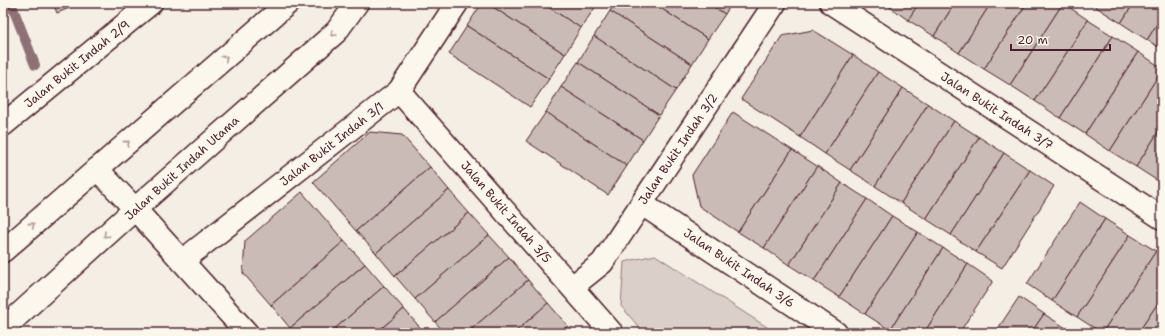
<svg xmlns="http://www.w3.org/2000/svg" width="1165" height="336" font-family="'Shantell Sans',sans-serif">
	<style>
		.green { fill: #dbd0c9; stroke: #92787a }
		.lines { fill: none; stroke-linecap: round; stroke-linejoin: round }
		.stream { stroke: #8d7174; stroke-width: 10 }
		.building { fill: #cabbb6; stroke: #4a1f2b }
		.minor-casing { stroke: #4a1f2b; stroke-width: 25 }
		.tertiary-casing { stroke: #4a1f2b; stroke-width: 25 }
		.minor { stroke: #fbf7ec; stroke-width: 22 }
		.tertiary { stroke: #fbf7ec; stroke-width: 22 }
		.oneway { stroke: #ab9695 }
		.labels { text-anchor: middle; stroke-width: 4; stroke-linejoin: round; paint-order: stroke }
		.street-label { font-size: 12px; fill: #4a1f2b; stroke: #fbf7ec }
	</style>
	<rect width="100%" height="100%" fill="#f4eee4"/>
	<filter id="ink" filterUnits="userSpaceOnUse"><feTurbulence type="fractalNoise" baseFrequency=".025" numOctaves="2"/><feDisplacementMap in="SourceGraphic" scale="8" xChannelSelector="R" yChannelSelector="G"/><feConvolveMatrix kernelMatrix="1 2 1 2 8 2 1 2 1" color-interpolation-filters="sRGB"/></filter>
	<g filter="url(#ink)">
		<path class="green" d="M655,255L776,333H644L621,306L624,262Z"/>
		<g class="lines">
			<path class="stream" d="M11,3L35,65"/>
		</g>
		<g class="building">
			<path d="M53,3H82L57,13Z"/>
			<path d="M482,3H487L565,54L549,79L467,26Z"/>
			<path d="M487,3H542L581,28L565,54Z"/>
			<path d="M542,3H598L581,28Z"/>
			<path d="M615,3H653L708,39L692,64L610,11Z"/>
			<path d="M653,3H708L725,14L708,39Z"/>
			<path d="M708,3H732L725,14Z"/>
			<path d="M884,3H919L908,20Z"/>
			<path d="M919,3H955L934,36L908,20Z"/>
			<path d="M955,3H991L959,53L934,36Z"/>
			<path d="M991,3H1027L984,69L959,53Z"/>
			<path d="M1027,3H1063L1010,85L984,69Z"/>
			<path d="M1063,3L1088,20L1035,101L1010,85Z"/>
			<path d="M1090,3H1099L1096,7Z"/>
			<path d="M1099,3H1134L1121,23L1096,7Z"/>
			<path d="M1134,3H1162V16L1147,40L1121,23Z"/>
			<path d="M610,11L692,64L676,90L594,36Z"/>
			<path d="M1162,16V49L1147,40Z"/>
			<path d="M1088,20L1113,36L1060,118L1035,101Z"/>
			<path d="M467,26L549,79L530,107L449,54Z"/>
			<path d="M813,30L853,55L800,137L741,99L782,36Z"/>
			<path d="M594,36L676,90L659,115L578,62Z"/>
			<path d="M1113,36L1138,52L1085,134L1060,118Z"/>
			<path d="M1138,52L1162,68V70L1110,151L1085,134Z"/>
			<path d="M853,55L878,72L825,154L800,137Z"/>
			<path d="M578,62L659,115L643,140L561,87Z"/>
			<path d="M3,64L9,78L3,83Z"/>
			<path d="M1162,70V126L1136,167L1110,151Z"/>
			<path d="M878,72L903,88L850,170L825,154Z"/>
			<path d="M561,87L643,140L627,166L546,112Z"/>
			<path d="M903,88L928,104L875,186L850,170Z"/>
			<path d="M928,104L954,121L901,203L875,186Z"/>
			<path d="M546,112L627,166L608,195L526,141Z"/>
			<path d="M733,112L792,150L738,232L699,206L692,175Z"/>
			<path d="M954,121L979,137L926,219L901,203Z"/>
			<path d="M1162,126V181L1161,183L1136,167Z"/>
			<path d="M370,132L402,135L430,167L356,231L313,182Z"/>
			<path d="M979,137L1004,153L951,235L926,219Z"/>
			<path d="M792,150L817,166L764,248L738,232Z"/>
			<path d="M1004,153L1030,170L976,252L951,235Z"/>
			<path d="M817,166L842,183L789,265L764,248Z"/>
			<path d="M430,167L449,190L376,253L356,231Z"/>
			<path d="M1030,170L1054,186L1002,268L976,252Z"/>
			<path d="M842,183L867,199L814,281L789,265Z"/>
			<path d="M449,190L469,213L395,276L376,253Z"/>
			<path d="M302,192L344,241L271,305L243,273L245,241Z"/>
			<path d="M867,199L892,216L839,297L814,281Z"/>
			<path d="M1080,202L1105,219L1052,301L1027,284Z"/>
			<path d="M469,213L489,235L415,299L395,276Z"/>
			<path d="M892,216L918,232L865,314L839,297Z"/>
			<path d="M1105,219L1130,235L1077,317L1052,301Z"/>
			<path d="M918,232L943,248L890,330L865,314Z"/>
			<path d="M489,235L509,257L435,322L415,299Z"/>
			<path d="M1130,235L1156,251L1102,333L1077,317Z"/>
			<path d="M344,241L365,264L290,328L271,305Z"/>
			<path d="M943,248L968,264L924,333H894L890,330Z"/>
			<path d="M1156,251L1162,256V297L1138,333H1102Z"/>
			<path d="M509,257L528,280L467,333H445L435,322Z"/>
			<path d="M365,264L384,286L330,333H295L290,328Z"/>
			<path d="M968,264L993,281L959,333H924Z"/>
			<path d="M528,280L548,303L514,333H467Z"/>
			<path d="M384,286L404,309L376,333H330Z"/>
			<path d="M1019,297L1044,314L1031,333H995Z"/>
			<path d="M1162,297V333H1138Z"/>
			<path d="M548,303L568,326L559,333H514Z"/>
			<path d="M404,309L423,331L422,333H376Z"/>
			<path d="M1044,314L1069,330L1067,333H1031Z"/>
			<path d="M568,326L574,333H559Z"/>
		</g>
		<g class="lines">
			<g class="minor-casing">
				<g id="minor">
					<path d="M831,3L1162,218"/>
					<path d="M399,91L612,333"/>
					<path d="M3,125L151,3"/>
					<path d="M97,169L135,209L247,333"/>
					<path d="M642,204L836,333"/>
					<path d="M182,261L399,91L457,3"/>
					<path d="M572,287L602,263L775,3"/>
				</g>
			</g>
			<g class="tertiary-casing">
				<g id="tertiary">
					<path d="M3,251L288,3"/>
					<path d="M3,329L135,209L336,32L357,3"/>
				</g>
			</g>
			<use href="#minor" class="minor"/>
			<use href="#tertiary" class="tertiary"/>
		</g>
		<defs><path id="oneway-chevron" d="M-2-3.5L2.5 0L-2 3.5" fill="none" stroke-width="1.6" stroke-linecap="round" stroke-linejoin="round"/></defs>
		<g class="oneway">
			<use href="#oneway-chevron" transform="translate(333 34) rotate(135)"/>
			<use href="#oneway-chevron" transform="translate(225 58) rotate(-41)"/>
			<use href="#oneway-chevron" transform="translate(127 143) rotate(-41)"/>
			<use href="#oneway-chevron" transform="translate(32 225) rotate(-41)"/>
			<use href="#oneway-chevron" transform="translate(106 235) rotate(137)"/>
		</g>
	</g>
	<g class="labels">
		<g class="street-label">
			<text transform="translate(77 64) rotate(-39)" y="4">Jalan Bukit Indah 2/9</text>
			<text transform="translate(997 111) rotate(33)" y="4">Jalan Bukit Indah 3/7</text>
			<text transform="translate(332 144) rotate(-38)" y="4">Jalan Bukit Indah 3/1</text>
			<text transform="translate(678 149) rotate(-56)" y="4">Jalan Bukit Indah 3/2</text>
			<text transform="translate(182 168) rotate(-42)" y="4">Jalan Bukit Indah Utama</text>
			<text transform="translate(506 212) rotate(49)" y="4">Jalan Bukit Indah 3/5</text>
			<text transform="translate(739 268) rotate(34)" y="4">Jalan Bukit Indah 3/6</text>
		</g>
	</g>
	<rect width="1165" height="336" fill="none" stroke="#fbf7ec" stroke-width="16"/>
	<rect x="8" y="8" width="1149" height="320" fill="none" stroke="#4a1f2b" stroke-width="1.5" filter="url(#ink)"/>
	<path d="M1011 44v6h99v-6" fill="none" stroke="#4a1f2b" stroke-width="2"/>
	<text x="1017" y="44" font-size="12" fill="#4a1f2b" stroke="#fbf7ec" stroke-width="3" paint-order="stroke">20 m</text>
</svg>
